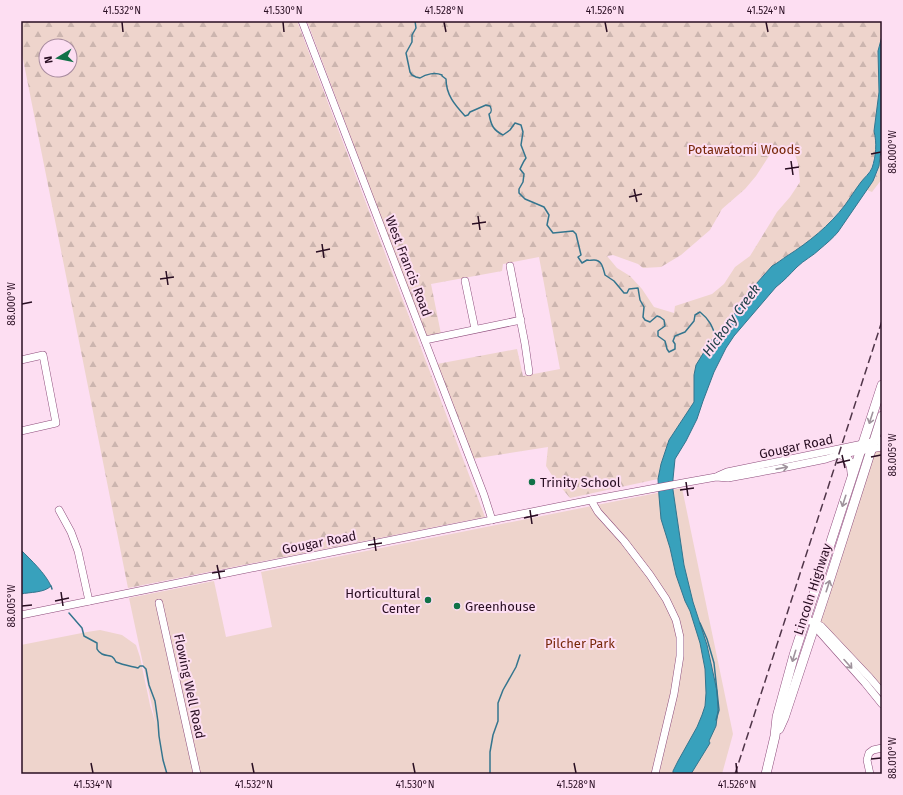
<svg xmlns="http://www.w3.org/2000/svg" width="903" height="795" font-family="'Fira Sans',sans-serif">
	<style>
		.green { fill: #eed4cc }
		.forest { fill: url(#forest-firs); fill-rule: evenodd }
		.water { fill: #38a1bc; stroke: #34758e }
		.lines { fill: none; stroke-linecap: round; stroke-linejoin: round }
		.stream { stroke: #34758e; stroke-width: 1.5 }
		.minor-casing { stroke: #8d4c7b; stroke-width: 8 }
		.major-casing { stroke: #8d4c7b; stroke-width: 10 }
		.minor { stroke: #fff; stroke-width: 7 }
		.major { stroke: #fff; stroke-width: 9 }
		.rail { stroke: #503549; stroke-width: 1.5; stroke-dasharray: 8 4; stroke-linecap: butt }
		.oneway { stroke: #9f939c }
		.ticks { fill: none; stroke: #290e22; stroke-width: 1.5 }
		.poi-dot { fill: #117248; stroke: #fddef2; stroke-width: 1.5 }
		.labels { text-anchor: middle; stroke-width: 4; stroke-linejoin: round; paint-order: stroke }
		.park-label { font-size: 13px; fill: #78280a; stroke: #fddef2 }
		.street-label { font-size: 13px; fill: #290e22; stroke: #fddef2 }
		.poi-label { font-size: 13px; fill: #290e22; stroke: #fddef2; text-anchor: start }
		.water-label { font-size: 14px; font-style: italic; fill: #214049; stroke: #fddef2 }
		.neatline { fill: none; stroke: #290e22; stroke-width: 1.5 }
		.ticks-label { font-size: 10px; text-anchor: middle; fill: #290e22 }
	</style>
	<defs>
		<pattern id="forest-firs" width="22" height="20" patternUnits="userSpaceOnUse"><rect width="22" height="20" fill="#eed4cc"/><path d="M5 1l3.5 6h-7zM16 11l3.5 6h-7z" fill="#ccb5af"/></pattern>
	</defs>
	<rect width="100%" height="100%" fill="#fddef2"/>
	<g class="green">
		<path d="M882,448V689L818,623L873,450Z"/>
		<path d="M682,488L733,734L722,774H21V645L87,632L100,630L122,635L136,645L140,657L150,705L156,725L129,598L214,581L226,637L272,627L261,572Z"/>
	</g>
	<g class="forest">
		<path d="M21,21H297L485,517L128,588L21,49ZM46,46H70V70H46Z"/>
		<path d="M307,21H881L882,23V36L878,51L879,92L874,131L875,136L876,150L871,169L862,181L844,206L825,227L814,238L781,260L762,276L727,324L712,339L694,375V402L669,440L661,464L658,479L570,498L555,480L546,466L548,447L472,459L437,364L517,349L523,376L560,369L539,257L503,264L502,271L431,284L441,334L426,337ZM782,149H790L794,152L798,163L800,182L790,197L777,212L750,256L735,267L724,284L712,294L675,306L674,313L654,307L642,289L630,276L617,268L607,256L613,255L638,264L643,268L661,267L681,255L710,230L722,209L745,189L756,176L769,156Z"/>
		<path d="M882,149V179L872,192L867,190L873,181L878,171Z"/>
	</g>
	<g class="water">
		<path d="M882,36V149L880,156L879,166L873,181L838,232C833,238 826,244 820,249C813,256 804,260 797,267C790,274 784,281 776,287L734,336L726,348L714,372L703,401L697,419L686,441L675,459L673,479V490L684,565L693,602L707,645L717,691L718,710L716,726L709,741L710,743L691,774H673V771L678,761L697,727L702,715L705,706L706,693L705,669L700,643L690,611L685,601L676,575L670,548L661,519L659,496L658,479L661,464L669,440L694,402V375L696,365L712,339L727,324L756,284L772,266C778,263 782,259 787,256C809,242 829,226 845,205C850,198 855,190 861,182C864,178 870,173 872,168C876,156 877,143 874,131L879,92L878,51Z"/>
		<path d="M21,550C31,560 45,573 51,586C44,593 30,592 21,594Z"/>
	</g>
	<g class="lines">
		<g class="stream">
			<path d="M415,21L416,28L412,35V42L406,53L410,72L412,75L416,77L420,78C426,74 435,72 442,75V76L446,79C446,95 455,105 465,116L468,115L470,112L486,105L490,106C492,110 492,112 489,114C491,125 493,130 503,135L510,130L515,123L521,125L523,132L521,145L526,158C523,162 522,165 520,169L524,174L523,182L519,189V193L525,199L544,207L549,215L547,225L553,233L573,231L576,234L581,255L578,257L582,263L587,260C593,261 587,260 594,260C602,260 603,268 605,275L614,281L624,293H627L629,289L638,288L640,300L644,307L643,317L645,320L650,322L657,316L660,317L664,320L665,326L658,331V336L665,341L667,349L669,352L675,349V344L673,341L675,336L685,332L694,321L695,315L700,312C710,320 712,326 716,337"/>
			<path d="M51,586L52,589"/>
			<path d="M69,613L82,628L84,636L97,643V649C98,651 100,653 102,654C108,657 112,653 116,662C123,665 130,666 138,668L140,666H143L146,669L149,685L155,701L158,722L159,736L163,760L167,774"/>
			<path d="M700,623L707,639L714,663L719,710L716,720"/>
			<path d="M490,774V752L493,735L498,721V703L503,690L516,667L520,655"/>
		</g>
		<g class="minor-casing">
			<g id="minor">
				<path d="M302,21C363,179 424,337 484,495L492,520"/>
				<path d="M510,266L525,344L529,372"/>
				<path d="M465,281L475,329"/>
				<path d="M425,340L521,320"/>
				<path d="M21,360L43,355L56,423L21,431"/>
				<path d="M718,476L727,472L882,440"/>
				<path d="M591,500L598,512L624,541L650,575L666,599L676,620L680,637V656L674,694L655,774"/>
				<path d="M59,510L71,532L78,551L89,601"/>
				<path d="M159,603L197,774"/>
				<path d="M21,615L232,572L591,500L688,482L716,477L728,478L782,468L826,459L842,454L882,447"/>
				<path d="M806,619L821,626L870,678L882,692"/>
				<path d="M815,623L817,629L865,683L882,704"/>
				<path d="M870,774L867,760L869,753L873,750L882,748"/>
			</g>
		</g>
		<g class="major-casing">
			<g id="major">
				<path d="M842,454C849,459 852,464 852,473"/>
				<path d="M779,729L784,718L827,588L882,416"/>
				<path d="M766,774L775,736L777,717L794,655L882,385"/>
			</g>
		</g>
		<use href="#minor" class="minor"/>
		<use href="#major" class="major"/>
		<path class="rail" d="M735,774L882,321"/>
	</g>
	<defs><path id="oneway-shaft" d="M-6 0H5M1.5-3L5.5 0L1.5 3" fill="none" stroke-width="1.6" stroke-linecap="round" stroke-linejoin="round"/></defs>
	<g class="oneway">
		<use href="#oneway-shaft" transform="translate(871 418) rotate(108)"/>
		<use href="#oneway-shaft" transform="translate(782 468) rotate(-11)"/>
		<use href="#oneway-shaft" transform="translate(844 501) rotate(108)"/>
		<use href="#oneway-shaft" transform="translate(828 586) rotate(-72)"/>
		<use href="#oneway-shaft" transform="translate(794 656) rotate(107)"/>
		<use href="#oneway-shaft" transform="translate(848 664) rotate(48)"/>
	</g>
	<path class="ticks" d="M122,22L123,32M283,22L284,32M444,22L446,32M605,22L607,32M766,22L768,32M871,154L881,152M791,161L793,175M785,169L799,167M634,189L637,202M629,197L642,194M478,216L480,230M472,224L486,222M322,244L324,258M316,252L330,249M166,271L168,285M160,279L174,277M22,304L32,302M842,455L845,468M871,457L881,455M837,463L850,460M686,482L688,496M680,490L694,488M530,510L532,524M524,518L538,515M374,537L376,551M368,545L382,543M217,565L220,579M212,573L225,571M61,592L63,606M55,601L69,598M22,606L32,605M871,759L881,758M91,763L93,773M252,763L254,773M413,763L415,773M574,763L576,773M736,763L737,773"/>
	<g class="poi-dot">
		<circle cx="532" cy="482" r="4"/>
		<circle cx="428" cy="600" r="4"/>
		<circle cx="457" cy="606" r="4"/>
	</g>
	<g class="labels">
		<g class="park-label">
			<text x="744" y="154">Potawatomi Woods</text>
			<text x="580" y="648">Pilcher Park</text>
		</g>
		<g class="street-label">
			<text transform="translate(409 266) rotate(69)" y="5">West Francis Road</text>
			<text transform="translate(796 446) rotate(-12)" y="5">Gougar Road</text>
			<text transform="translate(319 542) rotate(-11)" y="5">Gougar Road</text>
			<text transform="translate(812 589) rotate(-72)" y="5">Lincoln Highway</text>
			<text transform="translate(190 686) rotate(78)" y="5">Flowing Well Road</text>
		</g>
		<g class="poi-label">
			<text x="540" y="487">Trinity School</text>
			<text x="420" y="598" text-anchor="end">Horticultural<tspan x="420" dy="15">Center</tspan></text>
			<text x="465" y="611">Greenhouse</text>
		</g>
		<g class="water-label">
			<text transform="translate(731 320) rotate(-53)" y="5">Hickory Creek</text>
		</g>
	</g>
	<rect width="903" height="795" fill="none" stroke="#fddef2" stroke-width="44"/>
	<g transform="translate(58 58) rotate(260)"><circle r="19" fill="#fddef2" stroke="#a88b9f"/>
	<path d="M0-3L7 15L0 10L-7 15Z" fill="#117248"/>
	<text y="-6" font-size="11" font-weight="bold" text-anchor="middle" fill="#290e22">N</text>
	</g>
	<rect x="22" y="22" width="859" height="751" class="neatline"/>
	<g class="ticks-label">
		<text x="122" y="14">41.532°N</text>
		<text x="283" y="14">41.530°N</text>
		<text x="444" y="14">41.528°N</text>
		<text x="605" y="14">41.526°N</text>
		<text x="766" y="14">41.524°N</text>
		<text transform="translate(892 152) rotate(-90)" y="4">88.000°W</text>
		<text transform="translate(11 304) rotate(-90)" y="4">88.000°W</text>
		<text transform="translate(892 455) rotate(-90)" y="4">88.005°W</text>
		<text transform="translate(11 606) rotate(-90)" y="4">88.005°W</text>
		<text transform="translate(892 758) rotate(-90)" y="4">88.010°W</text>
		<text x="93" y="788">41.534°N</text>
		<text x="254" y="788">41.532°N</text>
		<text x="415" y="788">41.530°N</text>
		<text x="576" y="788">41.528°N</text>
		<text x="737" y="788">41.526°N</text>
	</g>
</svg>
